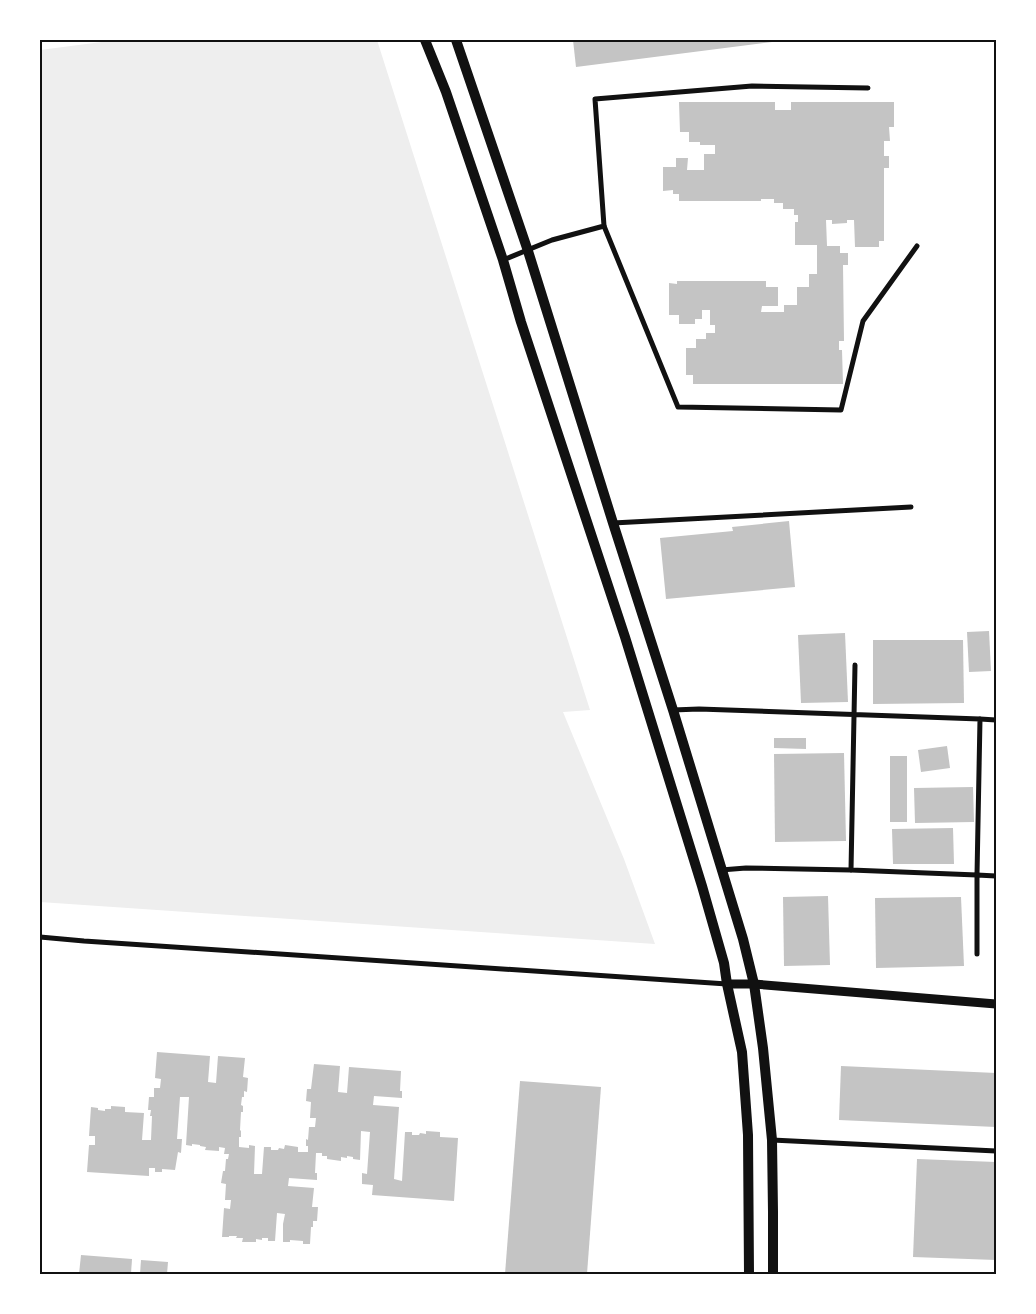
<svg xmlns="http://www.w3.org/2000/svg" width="1036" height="1314" font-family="Manrope,sans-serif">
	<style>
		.green { fill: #eee }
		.building { fill: #c4c4c4 }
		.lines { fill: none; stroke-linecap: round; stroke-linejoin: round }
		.minor { stroke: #111; stroke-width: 5 }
		.tertiary { stroke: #111; stroke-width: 9 }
		.secondary { stroke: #111; stroke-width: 10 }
		.neatline { fill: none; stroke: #111; stroke-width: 2 }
	</style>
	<rect width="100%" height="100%" fill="#fff"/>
	<path class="green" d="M117,40H377L590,710L563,712L624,859L655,944L40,902V50Z"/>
	<g class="building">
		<path d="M573,40H780V41L576,67Z"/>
		<path d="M679,102H775V110H791V102H894V127H889L890,141H884V156H889V168H884V241H879V247H855L854,220H847V223L832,224V220H826L827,246H840V253H848V265H843L844,341H839V350H842L843,384H693V375H686V348H696V339H706V333H715V325H710V310H702V319H695V324H679V315H669V283L677,284V281H766V287H778V306H762L761,312H784V305H797V287H809V274H817V245H795V222H798V215H794V209H783V203H774V199H761V201H679V194H673V190L663,191V167H676V158H688L687,170H704V154H715V145H700V142H689V132H680Z"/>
		<path d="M789,521L795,587L666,599L660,538L733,531L732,527Z"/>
		<path d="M989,631L991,671L969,672L967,632Z"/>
		<path d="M845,633L848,702L801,703L798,635Z"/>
		<path d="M873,640H963L964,703L873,704Z"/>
		<path d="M774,738H806V749L774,748Z"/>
		<path d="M947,746L950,768L921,772L918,750Z"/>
		<path d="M844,753L846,841L775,842L774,754Z"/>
		<rect x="890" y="756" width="17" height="66"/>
		<path d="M973,787L974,822L915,823L914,788Z"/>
		<path d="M953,828L954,864H893L892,829Z"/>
		<path d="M828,896L830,965L784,966L783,897Z"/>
		<path d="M961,897L964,966L876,968L875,898Z"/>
		<path d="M157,1052L210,1056L208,1082L216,1083L218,1056L245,1058L243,1077L248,1078L247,1092L244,1091V1097H242L241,1105L243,1106V1112H241L240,1130L241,1131V1137H239V1147L249,1148V1145L255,1146L254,1174H262L264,1147H271V1150H278L279,1148L284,1149L285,1145L298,1147V1152H308V1146H306V1139L308,1140L309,1127H315L316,1118H310L311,1102L306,1101L307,1089H311L314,1064L340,1066L338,1092L347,1093L349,1067L401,1071L400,1091H402V1098L374,1096L373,1105L399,1107L394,1179L402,1181L405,1132H412V1135H419L420,1133L426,1134V1131L440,1132V1137L458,1138L454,1201L372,1195L373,1185L362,1184V1173L367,1174L370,1132L361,1131L360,1160L353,1159V1157L347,1156V1158L341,1157V1161L327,1159V1156H322V1153H316L315,1173H317V1180L289,1178L288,1186L314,1188L312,1207H318L317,1221H313V1227H311L310,1244H303V1241L290,1240V1242H283V1224L285,1214L277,1213L275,1241H268V1238H262V1240L256,1239V1242H242L243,1238H236L237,1236H229V1237H222L224,1208L230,1209L231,1200H225L226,1184L221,1183L223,1171H225L226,1159H228L229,1154H224L225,1148L219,1147V1151L205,1150L206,1147L200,1146V1145L192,1144V1146L186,1145L189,1097H180L177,1139H182L181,1153L178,1152L175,1170L162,1169V1172H155V1168H149V1176L87,1172L89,1145H95V1136H89L91,1107L98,1108V1110L105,1111V1109H111V1106L125,1107V1112L144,1113L142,1140H151L152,1116H150L151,1110H148L149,1097H154V1088H160L161,1079L155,1078Z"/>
		<path d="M841,1066L996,1073V1127L839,1120Z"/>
		<path d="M520,1081L601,1087L587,1274H505Z"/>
		<path d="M917,1159L996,1162V1260L913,1257Z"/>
		<path d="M81,1255L132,1259L131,1274H79Z"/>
		<path d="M141,1260L168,1262L167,1274H140Z"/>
	</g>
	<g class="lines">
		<g class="minor">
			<path d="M604,226L678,407L841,410L863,321L917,246"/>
			<path d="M503,260L552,240L604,226L595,99L752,86L868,88"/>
			<path d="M613,523L911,507"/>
			<path d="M673,710L699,709L980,719L977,875L851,870L855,665"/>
			<path d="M980,719L996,720"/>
			<path d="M721,870L746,868L851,870"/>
			<path d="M40,937L84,941L727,984"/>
			<path d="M977,954V875L996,876"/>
			<path d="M772,1140L996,1151"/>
		</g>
		<path class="tertiary" d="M727,984H754L996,1004"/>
		<g class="secondary">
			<path d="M425,40L446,92L503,260L521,322L625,637L702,886L724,963L727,984L742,1052L748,1135L749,1274"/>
			<path d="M456,40L528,251L613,523L673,710L743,939L754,984L763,1048L772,1140L773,1212V1274"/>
		</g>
	</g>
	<rect width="1036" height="1314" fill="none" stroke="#ffffff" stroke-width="82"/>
	<rect x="41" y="41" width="954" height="1232" class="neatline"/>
</svg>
